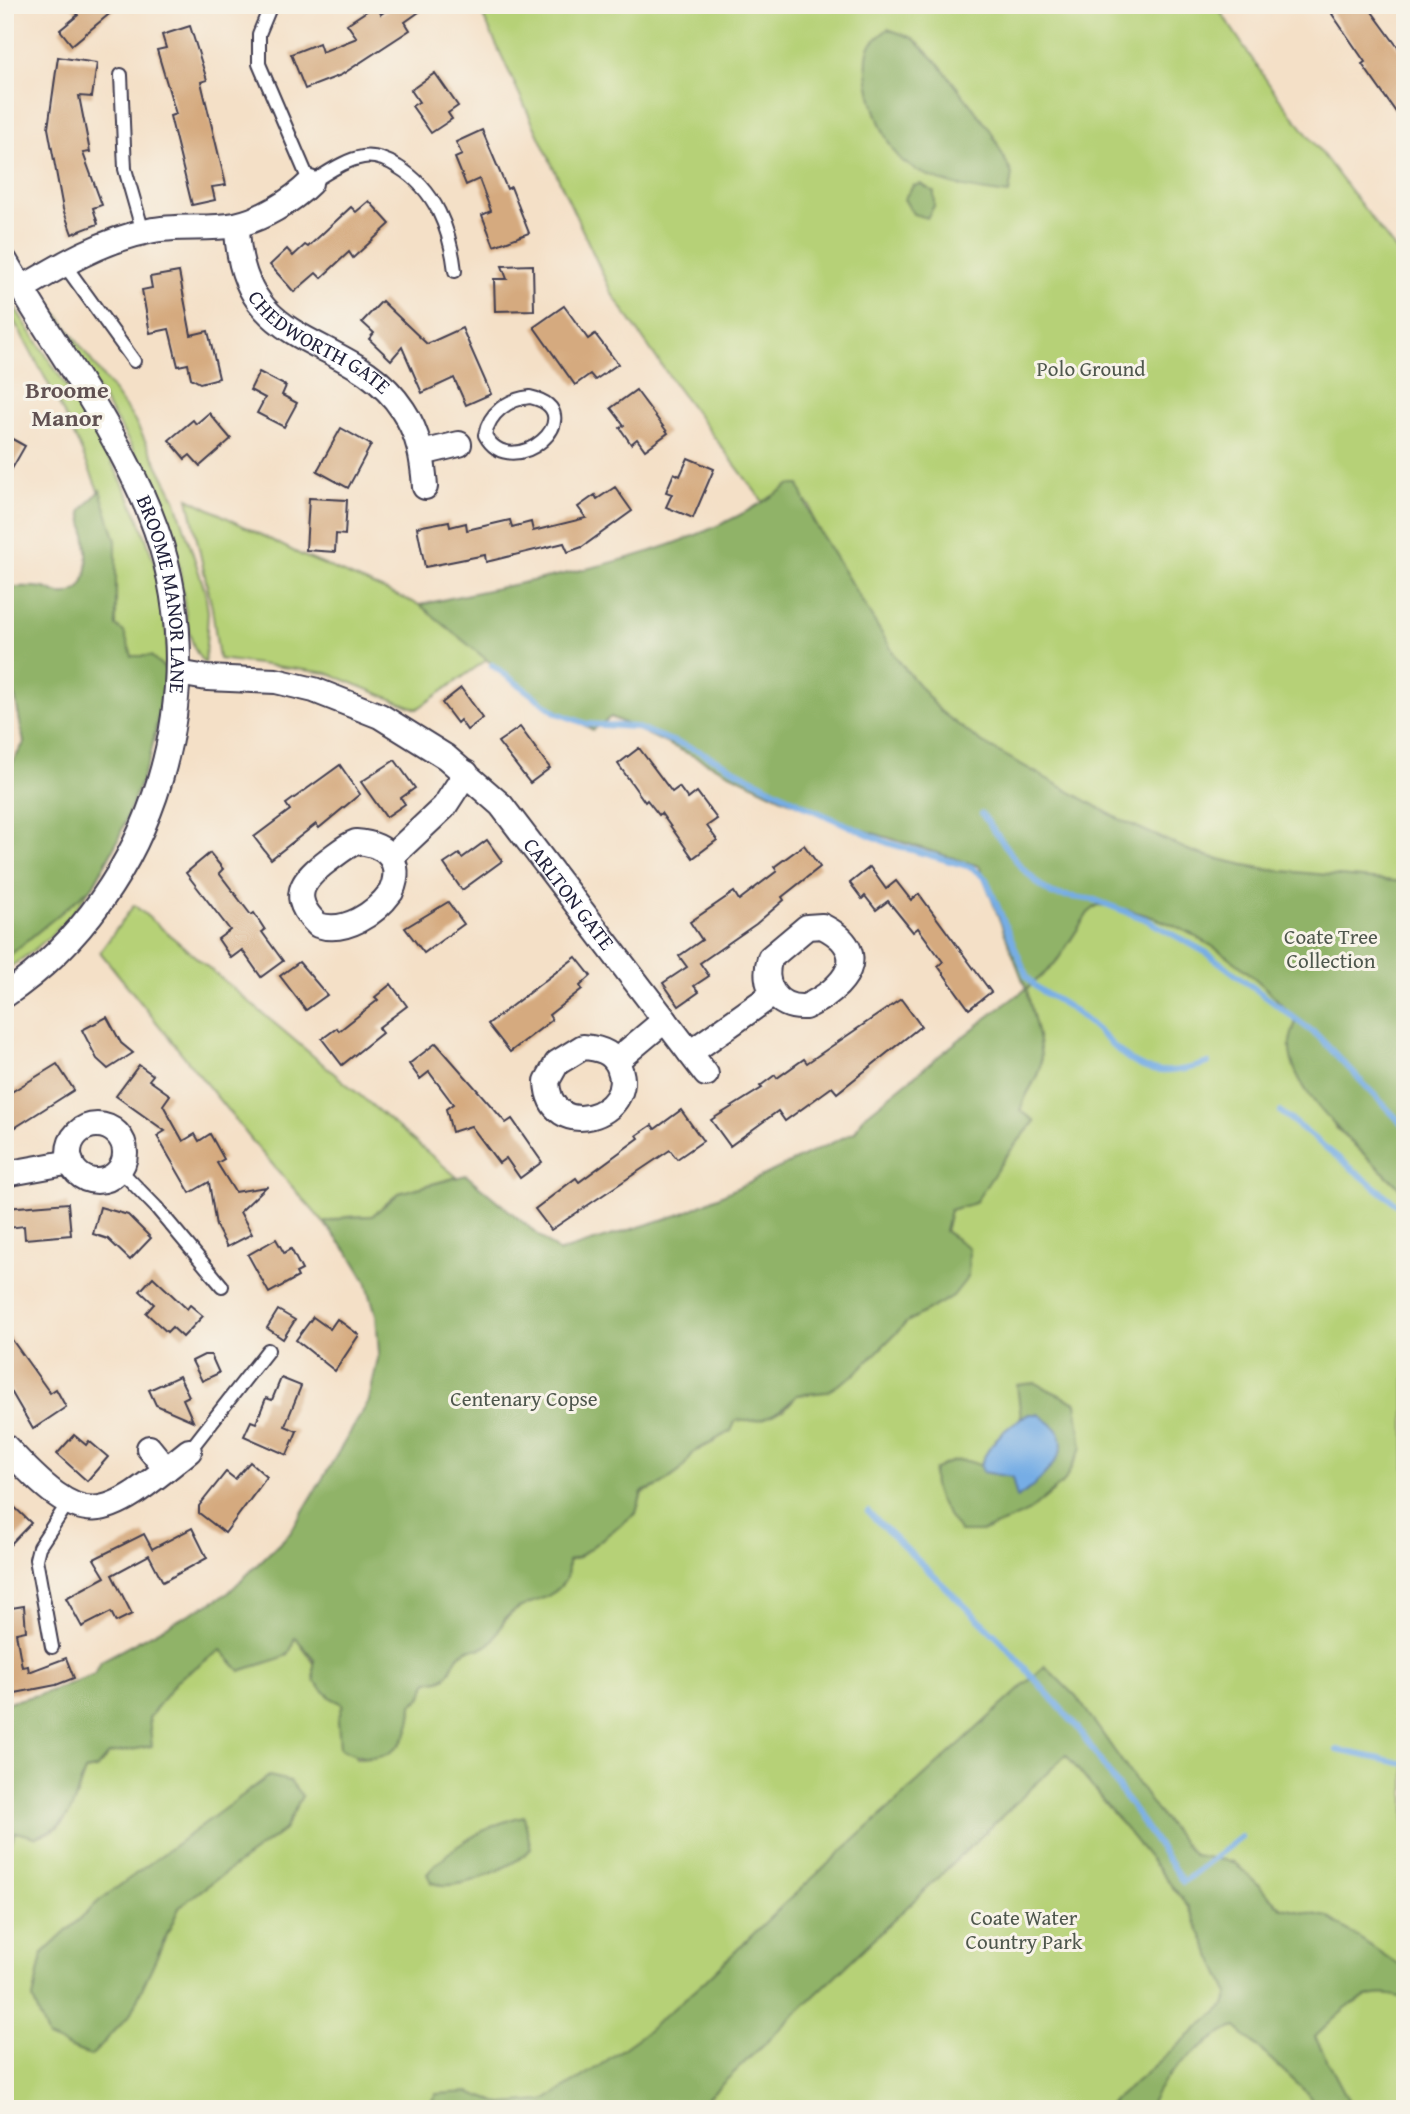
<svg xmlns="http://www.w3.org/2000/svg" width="1410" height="2114" font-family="'Gentium Book Plus',serif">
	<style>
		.green { fill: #b6d177; stroke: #6c7a59; stroke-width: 2 }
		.forest { fill: #90b368; stroke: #596a52; stroke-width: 2 }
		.water { fill: #76ade5; stroke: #4c6890; stroke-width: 2 }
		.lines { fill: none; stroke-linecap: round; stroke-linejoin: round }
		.stream { stroke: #76ade5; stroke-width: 6 }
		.building { fill: #d5aa7f }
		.lane-casing { stroke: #423e50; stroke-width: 16 }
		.street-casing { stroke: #423e50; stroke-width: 28 }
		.lane { stroke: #fff; stroke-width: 12 }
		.street { stroke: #fff; stroke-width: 24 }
		.labels { text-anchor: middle; stroke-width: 6; stroke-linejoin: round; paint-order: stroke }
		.street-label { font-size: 21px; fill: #22223b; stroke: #f7f3e8 }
		.park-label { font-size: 21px; fill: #4e574d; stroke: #f7f3e8 }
		.quarter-label { font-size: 24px; font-weight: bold; fill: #615253; stroke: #f7f3e8 }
	</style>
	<rect width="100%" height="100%" fill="#f7f3e8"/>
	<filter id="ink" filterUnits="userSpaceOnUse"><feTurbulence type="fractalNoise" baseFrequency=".0143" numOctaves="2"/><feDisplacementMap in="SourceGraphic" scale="14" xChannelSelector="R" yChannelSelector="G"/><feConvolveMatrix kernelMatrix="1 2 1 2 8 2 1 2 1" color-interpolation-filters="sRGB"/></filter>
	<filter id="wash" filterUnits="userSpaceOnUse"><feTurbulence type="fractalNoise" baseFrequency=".00686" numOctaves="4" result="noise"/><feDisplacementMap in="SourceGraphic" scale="28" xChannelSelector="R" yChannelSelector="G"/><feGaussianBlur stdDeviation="1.57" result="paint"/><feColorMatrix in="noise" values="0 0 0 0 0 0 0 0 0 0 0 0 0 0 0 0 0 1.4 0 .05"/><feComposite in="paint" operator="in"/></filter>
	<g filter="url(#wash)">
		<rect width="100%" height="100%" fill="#f4e0c7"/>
		<g class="green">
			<path d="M478,5H1216L1271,87L1405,262V882C1336,876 1266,874 1200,854C1147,839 1086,801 1038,774C1004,755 967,738 940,711C886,658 851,584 813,520L810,506L789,485L764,503L678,389L612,294Z"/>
			<path d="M5,292C76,405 175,527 167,669C164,716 148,763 131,807C104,877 71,930 5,970V918L116,541C90,457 48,381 5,305Z"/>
			<path d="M51,305L135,421L175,499L205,591L208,612L205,663C183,646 184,580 176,551C153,468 100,395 55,324Z"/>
			<path d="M188,498L301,555L420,605L488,659L417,709L327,673L219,659L212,608Z"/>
			<path d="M1098,904C1177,914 1246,960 1296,1021L1290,1044L1335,1127L1405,1193V2109H5V1855L15,1832C22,1832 31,1837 37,1836C72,1831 75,1796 85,1771L96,1769L109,1754L151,1746L149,1718L177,1680L221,1650L240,1671L268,1660L281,1659L294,1636L344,1704L338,1720L356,1758C391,1762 412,1738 412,1705L421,1698L428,1681C454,1682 446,1671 458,1656C466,1647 478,1650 488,1644C497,1638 498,1630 504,1622C513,1608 532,1601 547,1597L568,1561L577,1558L636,1513L642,1493L661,1485L680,1471L694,1452L714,1442L736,1420L784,1410L797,1395L809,1393L874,1355L907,1322L953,1296L957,1239L945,1231L950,1210L1006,1156L1035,1121L1021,1111C1022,1096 1037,1083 1040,1066C1044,1049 1030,1008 1026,989L1055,964L1088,913Z"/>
			<path d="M134,905L457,1177L399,1193L372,1216L346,1217L324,1223L258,1148L100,952Z"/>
		</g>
		<g class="forest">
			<path d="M888,29L913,38L938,63L991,131L1012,174L1009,194C974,190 934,184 905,163C883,148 859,74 869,48C872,41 882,34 888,29Z"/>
			<path d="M921,184L934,192V206L927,218L913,214L904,199L913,186Z"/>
			<path d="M789,485H799L813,521L898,660L940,711L981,742L1121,820L1197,854L1261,869L1405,882V1193C1372,1158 1285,1094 1290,1042C1291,1035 1294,1028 1296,1021C1247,961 1176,913 1098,905L1088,913L1055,964L1027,989C1030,1008 1044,1048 1040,1066C1037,1082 1022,1096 1021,1111L1035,1121L1006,1156L975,1203L950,1210L945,1231L969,1248L968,1277L953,1296L907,1322L855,1374L827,1392L797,1395C781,1413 761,1425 736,1420L731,1431L694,1452L680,1471L661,1485L642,1492L636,1513L577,1558L568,1561C568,1571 568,1578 561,1586C546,1603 520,1601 505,1619C497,1630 497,1642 482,1648C477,1650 471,1648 466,1650C446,1659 460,1681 428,1681L421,1698L412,1705C412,1749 380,1772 340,1748L338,1720L343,1704L331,1698L314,1681V1659L295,1637C293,1641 292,1649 289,1653C286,1659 249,1667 240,1671L221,1650L177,1680L149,1718L152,1746L109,1754L96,1769L85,1771C70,1807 77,1822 35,1837L16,1832L5,1855V1703L45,1693L95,1674L101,1661L227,1594L290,1533L369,1401L379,1353L376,1315L366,1281L351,1256L324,1223L346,1217L372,1216L399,1193L466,1175L559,1252L684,1213L855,1132L862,1118C917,1075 969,1029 1026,989L979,866L857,828L782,798L611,717L593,730L532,697L420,605C546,575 681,562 789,485Z"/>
			<path d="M100,490L116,541V626L124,632L132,656H151L167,670L150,758L117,842L93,886L5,959V775L24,743L11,676L5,664V587C18,587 32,586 44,588C50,589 54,593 60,594C101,598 85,533 81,511Z"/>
			<path d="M1035,1383L1076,1403L1082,1447L1064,1482L1027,1513L981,1532H960C946,1512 930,1495 934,1470C952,1459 961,1458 980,1465L996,1439L1021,1418L1017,1385Z"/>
			<path d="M1045,1666L1078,1699L1156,1810L1194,1855L1234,1862L1282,1908L1328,1917L1405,1969V1999C1364,1983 1342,2012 1315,2037L1353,2109H1319L1305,2091L1236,2027C1216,2033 1174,2067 1162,2084C1156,2092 1152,2101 1148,2109H1104L1225,2005L1229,1994L1188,1906L1066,1755L696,2109H426L436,2094L469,2092L502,2104L544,2101L599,2066L645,2033L705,1981L783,1905Z"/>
			<path d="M269,1776L290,1781L302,1796L284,1830L180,1906L130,2015L91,2056L48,2038L33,1999L42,1954L100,1900Z"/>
			<path d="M524,1816L531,1849C514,1867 455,1894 431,1882L427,1874C449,1847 490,1823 524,1816Z"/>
		</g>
		<path class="water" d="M1029,1414H1038C1046,1420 1058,1427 1061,1438C1068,1457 1031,1489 1017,1498L1012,1477L983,1472L980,1465C991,1441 1006,1426 1029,1414Z"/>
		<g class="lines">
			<g class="stream">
				<path d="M492,665L557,713L587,724L635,727L699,751L813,810L888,843L971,867L986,879L1027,977C1039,993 1054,997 1070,1008C1125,1046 1129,1090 1208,1063"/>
				<path d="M982,814L1020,866L1042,887L1052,894L1095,900L1145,919L1207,953L1317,1035L1405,1127"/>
				<path d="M1281,1112L1405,1211"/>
				<path d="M868,1512L1001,1641L1078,1728L1183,1882L1241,1837"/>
				<path d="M1337,1750L1405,1764"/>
			</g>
		</g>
		<g id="blocks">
			<g class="building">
				<path d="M70,5H120L72,45L60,30L78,15Z"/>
				<path d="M376,5L381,14L394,5H429L405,22L410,30L341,75L305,89L291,54L319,43L322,52L357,38L347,24Z"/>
				<path d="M1332,5H1367L1405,57V125L1362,64L1365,62L1332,14L1336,11Z"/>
				<path d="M190,26L207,80L201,82L226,185L212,187L215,200L192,205L170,116L176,114L157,50L166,48L162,35Z"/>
				<path d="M58,57L97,63L92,97L79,96L90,152L83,153L102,205L93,208L98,224L72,234L63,209L48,128Z"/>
				<path d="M435,73L458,106L448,113L452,119L431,133L412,106L419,102L411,90Z"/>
				<path d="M482,130L507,189L511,187L529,233L494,246L482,215L491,211L479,179L466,185L455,158L462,155L456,142Z"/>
				<path d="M369,201L390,224L353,258L349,252L321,278L316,273L294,292L270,265L287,249L293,256L305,245L308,247L351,207L356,212Z"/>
				<path d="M533,265L534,310L495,311L494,279H507L502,266Z"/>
				<path d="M179,272L191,335L208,331L219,378L200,383L191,378L188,364L178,366L169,329L150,333L142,290L152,288L150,277Z"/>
				<path d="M382,301L427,344L462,328L491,394L466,405L454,378L422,393L402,347L391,360L369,339L374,333L362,322Z"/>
				<path d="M564,306L588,339L595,334L618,364L595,380L590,374L575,385L534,327Z"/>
				<path d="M259,372L286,386L282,395L297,403L284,427L257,413L265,398L250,390Z"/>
				<path d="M636,390L668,433L645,450L637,439L631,444L620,428L624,425L611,408Z"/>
				<path d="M209,413L231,439L200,466L190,455L185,459L169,440L193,420L196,424Z"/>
				<path d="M341,428L371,445L348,488L317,471Z"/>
				<path d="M5,435L25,446L5,481Z"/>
				<path d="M688,458L714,469L693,518L666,507L672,494L666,492L674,473L680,476Z"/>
				<path d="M615,487L632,511L582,547L568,552L564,543L486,562L485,555L425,567L417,527L449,521L450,527L466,523L467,530L510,520L512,527L531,522L533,531L586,518L578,507L595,495L597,499Z"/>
				<path d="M309,498L347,500L345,535L336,534L335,552L306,550Z"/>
				<path d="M461,688L483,718L467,730L460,720L457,723L442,703Z"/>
				<path d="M520,727L550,768L530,783L498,742Z"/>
				<path d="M639,748L672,792L679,787L688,799L697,792L717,819L707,826L717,840L693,858L661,813L659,815L647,800L645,802L618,764Z"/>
				<path d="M395,760L415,788L401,798L405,804L386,817L361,782Z"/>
				<path d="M340,765L360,794L319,828L316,824L271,859L254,837L290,810L286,804Z"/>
				<path d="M487,840L502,861L462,890L444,864L459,854L462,858Z"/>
				<path d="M804,845L820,867L782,897L784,900L756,924L700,963L709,976L694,986L699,992L679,1006L663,983L687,967L679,956L702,940L690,922L734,892L739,900L777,871L774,867Z"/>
				<path d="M210,853L223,869L219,873L251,915L254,913L265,930L262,932L283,961L261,977L242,950L231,958L218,939L230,930L186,873Z"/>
				<path d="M870,867L886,889L896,881L911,900L919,894L991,992L969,1009L938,966L943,962L918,928L913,932L888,901L876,910L865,896L862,899L850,883Z"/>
				<path d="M448,902L464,924L424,953L405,928Z"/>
				<path d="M576,957L591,976L580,986L582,989L549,1015L552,1020L510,1052L488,1024Z"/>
				<path d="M299,962L327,995L306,1010L280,976Z"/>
				<path d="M391,984L407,1006L378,1028L382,1033L342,1065L322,1039L337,1028L339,1031L378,1000L375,997Z"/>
				<path d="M901,999L921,1026L837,1093L832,1087L785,1121L778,1111L730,1146L711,1120L762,1088L760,1086L775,1075L777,1078L804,1059L807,1063Z"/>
				<path d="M107,1017L121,1043L133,1053L108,1069L97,1059L82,1030Z"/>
				<path d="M436,1043L506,1123L512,1119L542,1162L520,1178L506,1158L499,1163L471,1126L452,1132L446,1109L453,1104L429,1072L420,1079L409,1064Z"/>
				<path d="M57,1064L74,1090L5,1134V1096Z"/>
				<path d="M139,1065L153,1075L149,1080L170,1095L163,1105L183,1141L195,1134L199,1141L210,1134L224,1159L217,1163L235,1192L266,1187L240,1212L252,1234L227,1247L216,1226L209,1182L190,1193L157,1136L165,1131L116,1096Z"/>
				<path d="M681,1110L703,1141L677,1159L670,1150L551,1230L535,1209L576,1178L579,1182L639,1138L637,1135L652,1125L655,1129Z"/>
				<path d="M68,1203L71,1235L25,1239L24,1226L8,1228L6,1208Z"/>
				<path d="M100,1207L128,1215L151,1238L130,1260L108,1239L93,1234Z"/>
				<path d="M276,1239L284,1253L291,1249L302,1270L296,1273L298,1277L269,1293L248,1255Z"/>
				<path d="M153,1277L187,1309L190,1305L203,1316L183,1337L172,1327L167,1332L146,1313L154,1304L140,1291Z"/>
				<path d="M278,1310L295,1320L283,1339L267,1328Z"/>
				<path d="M313,1317L330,1329L337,1319L359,1335L335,1371L296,1340Z"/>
				<path d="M5,1330L50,1393L56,1389L66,1407L33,1429L5,1381Z"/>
				<path d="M204,1355H211L219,1373L202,1381L192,1361Z"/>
				<path d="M179,1376L189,1396L183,1399L193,1421L156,1405L149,1390Z"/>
				<path d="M281,1378L301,1386L285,1426L297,1431L287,1455L244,1436L251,1421L256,1423L266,1398L272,1400Z"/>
				<path d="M74,1435L86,1445L89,1441L108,1457L87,1481L57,1454Z"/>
				<path d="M250,1462L267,1477L225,1533L199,1513V1506L226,1472L235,1479Z"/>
				<path d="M5,1498L31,1523L5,1550Z"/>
				<path d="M192,1528L207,1558L163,1582L149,1555L112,1575L132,1614L116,1622L111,1612L82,1627L66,1598L105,1577L94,1559L144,1534L152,1549Z"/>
				<path d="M24,1606L26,1631L16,1633L22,1667L28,1666L29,1672L66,1658L74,1678L56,1685L5,1695V1609Z"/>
			</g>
		</g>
	</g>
	<g filter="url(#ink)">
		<use href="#blocks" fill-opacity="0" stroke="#423e50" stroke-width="2"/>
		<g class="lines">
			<g class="lane-casing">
				<g id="lane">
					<path d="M271,5L259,34V64L310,183C326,174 344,160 363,157C376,155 387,160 398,167C436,190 450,229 455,271"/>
					<path d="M121,75L125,169L143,232"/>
					<path d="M64,264L134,361"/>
					<path d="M530,397C595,412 512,486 485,435C489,413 508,399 530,397Z"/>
					<path d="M120,1170L156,1207L222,1286"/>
					<path d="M189,1451L268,1350"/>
					<path d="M52,1647L36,1559L39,1547L68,1503"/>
				</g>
			</g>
			<g class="street-casing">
				<g id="street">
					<path id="s1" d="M237,225C239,356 351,330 403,410C419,434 423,459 425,487"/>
					<path id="s2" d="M5,261C53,344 114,424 150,514C219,683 156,893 5,995"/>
					<path d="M21,289C61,265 103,240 149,231C177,225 207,230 235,225C261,220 292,201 310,183"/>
					<path d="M422,453L459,444"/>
					<path id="s3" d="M178,673L207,678L276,681L314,690L380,716L446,757L501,805L706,1074"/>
					<path d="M356,842C387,844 404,862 391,892C375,914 345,934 318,925C289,898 301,881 327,861C337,854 345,846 356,842Z"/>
					<path d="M392,856L444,807L466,773"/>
					<path d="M822,926C875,952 845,989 805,1007C776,1009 761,984 770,958L807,927Z"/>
					<path d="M583,1047C599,1048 613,1052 619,1067C639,1116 549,1145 547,1081L557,1063Z"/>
					<path d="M690,1053L773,994"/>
					<path d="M616,1061L665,1020"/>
					<circle cx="97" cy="1153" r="28"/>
					<path d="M5,1174L71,1162"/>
					<path d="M5,1446C86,1534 100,1523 189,1451"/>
					<path d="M149,1448L166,1469"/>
				</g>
			</g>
			<use href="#lane" class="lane"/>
			<use href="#street" class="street"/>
		</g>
	</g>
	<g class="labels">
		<g class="street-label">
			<text dy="7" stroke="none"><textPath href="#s1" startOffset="154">CHEDWORTH GATE</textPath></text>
			<text dy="7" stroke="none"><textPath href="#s2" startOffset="374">BROOME MANOR LANE</textPath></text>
			<text dy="7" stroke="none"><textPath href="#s3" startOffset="471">CARLTON GATE</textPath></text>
		</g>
		<g class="park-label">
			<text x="1091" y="376">Polo Ground</text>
			<text x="1331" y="944">Coate Tree<tspan x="1331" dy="24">Collection</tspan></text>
			<text x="524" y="1406">Centenary Copse</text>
			<text x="1024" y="1925">Coate Water<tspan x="1024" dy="24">Country Park</tspan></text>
		</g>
		<g class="quarter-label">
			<text x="67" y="398">Broome<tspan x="67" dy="28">Manor</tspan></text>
		</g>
	</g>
	<rect width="1410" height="2114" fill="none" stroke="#f7f3e8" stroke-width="28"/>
</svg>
